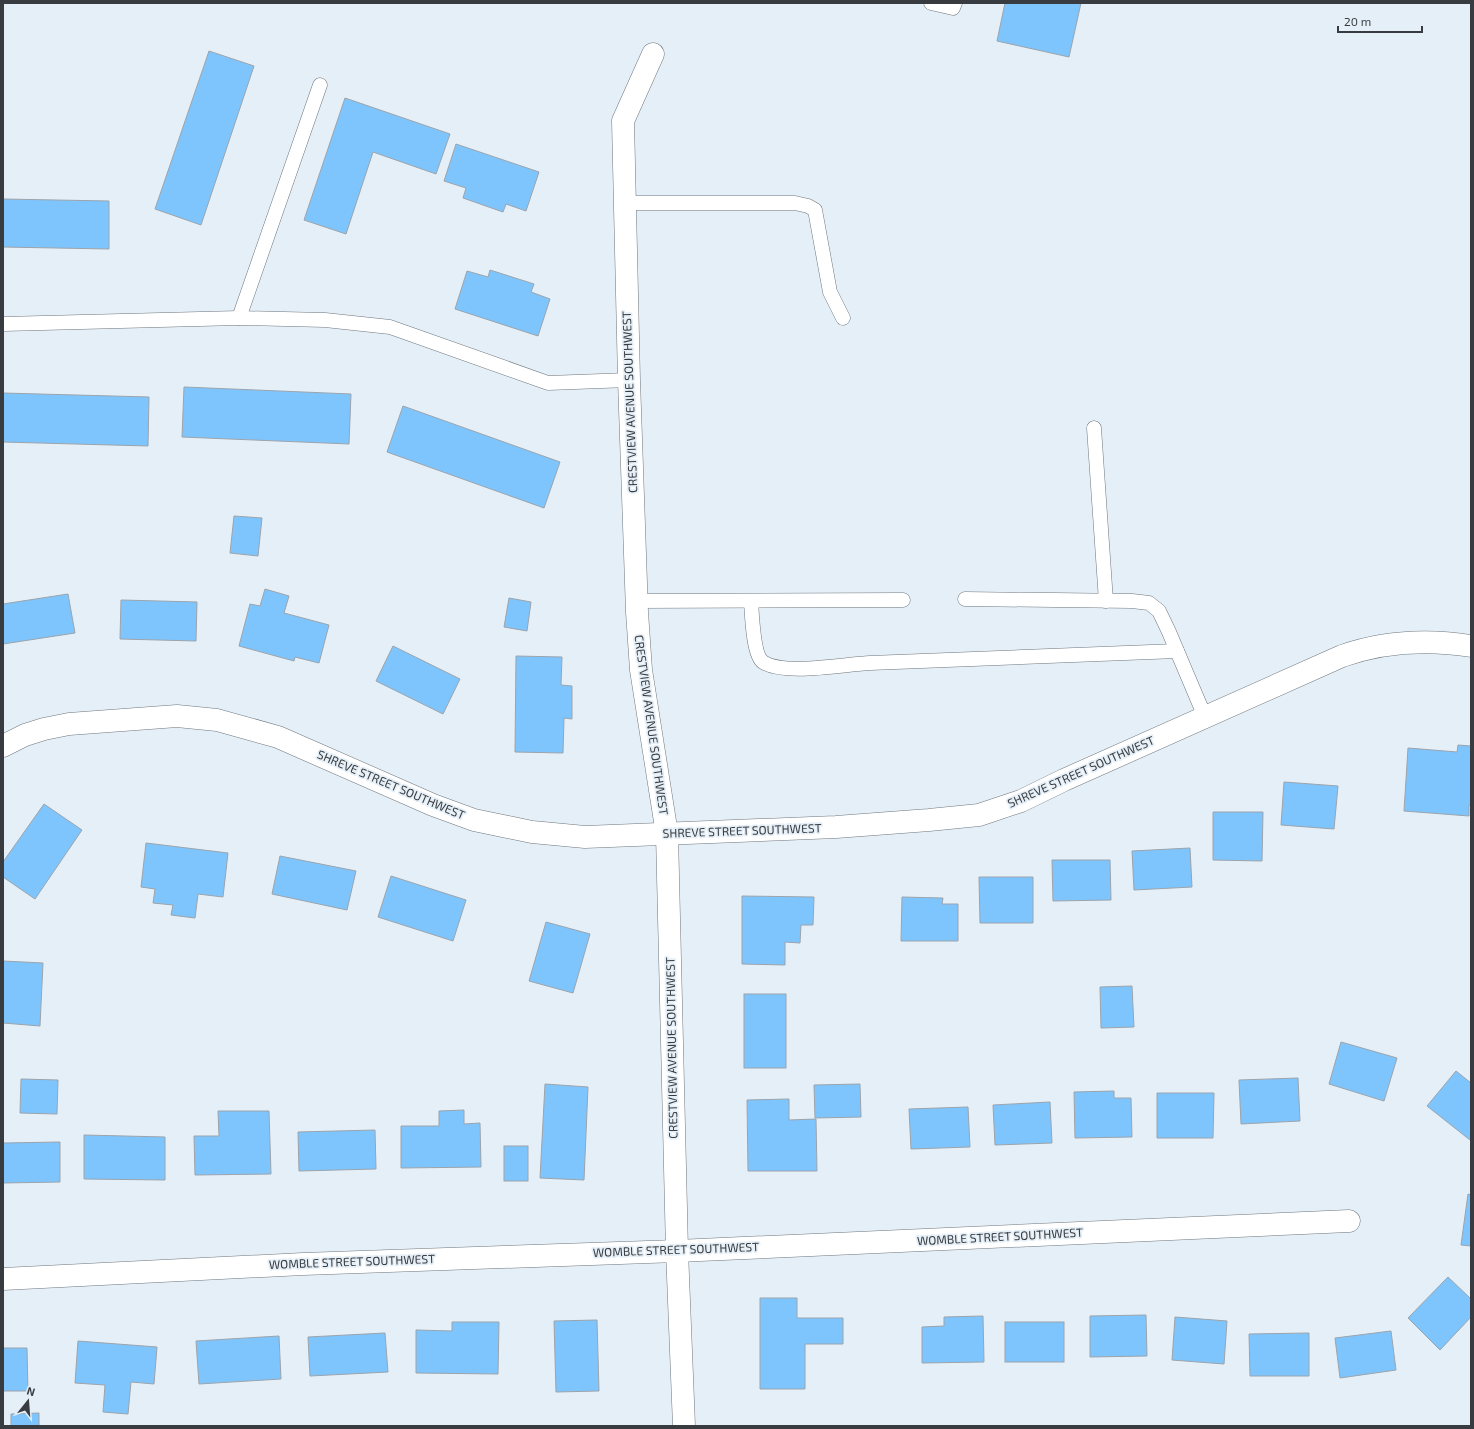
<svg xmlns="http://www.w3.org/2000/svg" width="1474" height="1429" font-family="'Exo 2',sans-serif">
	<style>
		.building { fill: #7fc5fd; stroke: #9ba4ac }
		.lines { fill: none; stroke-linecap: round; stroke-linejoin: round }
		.service-casing { stroke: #6f777e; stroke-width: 15 }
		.minor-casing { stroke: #6f777e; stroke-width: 23 }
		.service { stroke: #fff; stroke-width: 14 }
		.minor { stroke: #fff; stroke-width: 22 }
		.labels { text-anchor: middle; stroke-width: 3.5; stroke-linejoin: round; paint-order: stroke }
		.street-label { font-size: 12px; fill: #383b3f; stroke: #e5eff7 }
	</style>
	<rect width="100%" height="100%" fill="#e5eff7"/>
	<g class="building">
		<path d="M1005,3H1081L1069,57L997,41Z"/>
		<path d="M209,51L254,66L201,225L155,209Z"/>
		<path d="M345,98L450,134L436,174L373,152L346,234L304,220Z"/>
		<path d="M456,144L539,172L526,211L506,204L503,212L463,198L466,188L444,181Z"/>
		<path d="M3,199L109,201V249L3,247Z"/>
		<path d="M490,270L534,284L531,292L550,299L538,336L455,309L467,271L488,277Z"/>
		<path d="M184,387L351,394L349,444L182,437Z"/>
		<path d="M3,393L149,397L148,446L3,442Z"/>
		<path d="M403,406L560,462L544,508L387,452Z"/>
		<path d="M234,516L262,518L258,556L230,553Z"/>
		<path d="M265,589L289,596L284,613L329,625L319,663L295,657L294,661L239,646L250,604L260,606Z"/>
		<path d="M68,594L75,633L3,644V604Z"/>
		<path d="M509,598L531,602L527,631L504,627Z"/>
		<path d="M121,600L197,602L196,641L120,639Z"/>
		<path d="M393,646L460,679L443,714L376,681Z"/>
		<path d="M516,656L562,657L561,685L572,686V719L564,718L563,753L515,752Z"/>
		<path d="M1458,745L1471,746V805H1469V816L1404,811L1408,748L1457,752Z"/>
		<path d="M1284,782L1338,786L1334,829L1281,825Z"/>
		<path d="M44,804L82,830L35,899L3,877V862Z"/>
		<path d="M1213,812H1263L1262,861L1213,860Z"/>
		<path d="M146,843L228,853L223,897L198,894L195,918L171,915L173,905L153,903L155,889L141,887Z"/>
		<path d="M1190,848L1192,887L1134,890L1132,851Z"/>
		<path d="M280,856L356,871L347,910L272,894Z"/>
		<path d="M1052,860H1110L1111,900L1053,901Z"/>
		<path d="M391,876L466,900L453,941L378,917Z"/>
		<path d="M979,877H1033V923H980Z"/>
		<path d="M742,896L814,897L813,925H801L800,943L785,942V965L742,964Z"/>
		<path d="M902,897L943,898L942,904H958V941H901Z"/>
		<path d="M546,922L590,934L573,993L529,981Z"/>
		<path d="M3,961L43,963L40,1026L3,1023Z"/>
		<path d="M1132,986L1134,1027L1101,1028L1100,987Z"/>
		<rect x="744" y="994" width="42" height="74"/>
		<path d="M1341,1042L1397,1058L1384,1101L1329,1084Z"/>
		<path d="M1456,1071L1471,1083V1139L1470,1140L1427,1106Z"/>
		<path d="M1298,1078L1300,1121L1241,1124L1239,1080Z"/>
		<path d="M21,1079L58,1080L57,1114L20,1113Z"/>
		<path d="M545,1084L588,1087L584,1180L540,1178Z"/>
		<path d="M860,1084L861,1117L815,1118L814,1085Z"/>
		<path d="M1114,1091V1098H1131L1132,1137L1075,1138L1074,1092Z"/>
		<path d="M1157,1093H1214L1213,1138H1157Z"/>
		<path d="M789,1099V1120L816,1119L817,1171H748L747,1100Z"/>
		<path d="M1050,1102L1052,1143L995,1145L993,1105Z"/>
		<path d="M968,1107L970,1147L911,1149L909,1109Z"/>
		<path d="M464,1110V1124L480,1123L481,1167L401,1168V1126H439V1111Z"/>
		<path d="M218,1111H269L271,1174L195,1175L194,1136H219Z"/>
		<path d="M375,1130L376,1169L299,1171L298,1132Z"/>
		<path d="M84,1135L165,1137V1180L84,1179Z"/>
		<path d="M60,1142V1182L3,1183V1143Z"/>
		<rect x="504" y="1146" width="24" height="35"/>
		<path d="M1468,1194L1471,1195V1246L1461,1245Z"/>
		<path d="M1448,1277L1471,1299V1317L1440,1350L1408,1318Z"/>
		<path d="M760,1298H797V1318H843V1344H805V1389H760Z"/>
		<path d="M1146,1315L1147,1356L1090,1357V1316Z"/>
		<path d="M983,1316L984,1362L922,1363V1327L944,1326V1317Z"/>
		<path d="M1175,1317L1227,1321L1224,1364L1172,1360Z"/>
		<path d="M597,1320L599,1391L556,1392L554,1321Z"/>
		<path d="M452,1322H499L498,1374L416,1373V1330L452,1331Z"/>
		<rect x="1005" y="1322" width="59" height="40"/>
		<path d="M1391,1331L1396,1370L1340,1378L1335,1338Z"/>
		<path d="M385,1333L388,1372L310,1376L308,1337Z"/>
		<path d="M1309,1333V1376H1250L1249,1334Z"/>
		<path d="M279,1336L281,1379L199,1384L196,1341Z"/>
		<path d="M78,1341L157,1347L154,1384L131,1382L128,1414L103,1412L105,1385L75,1383Z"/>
		<path d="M3,1348H27L28,1391H3Z"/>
		<path d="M39,1413V1426H11V1414Z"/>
	</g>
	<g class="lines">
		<g class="service-casing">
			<g id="service">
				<path d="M931,3L953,8L955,3"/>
				<path d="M624,203H795L808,206L815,210L830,292L843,318"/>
				<path d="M239,318L320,85"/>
				<path d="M3,324L239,318L325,320L390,327L548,383L629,380"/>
				<path d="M1094,428L1106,601"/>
				<path d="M965,599L1132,601L1149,603L1159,611L1169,632L1205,717"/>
				<path d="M637,601L903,600"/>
				<path d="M751,601C752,614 753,655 763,662C784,676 845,664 870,663C973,659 1075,655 1177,651"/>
			</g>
		</g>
		<g class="minor-casing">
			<g id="minor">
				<path d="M653,54L623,121L629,380L637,612L641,670L667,834L677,1251L684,1426"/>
				<path d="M3,746L25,735L44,729L69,724L177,716L217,720L278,737L433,805L474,820L532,832L585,837L836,827L929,820L979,815L1021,801L1064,780L1342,656C1385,641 1426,639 1471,646"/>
				<path d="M3,1279L303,1264L677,1251L1349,1221"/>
			</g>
		</g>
		<use href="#service" class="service"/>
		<use href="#minor" class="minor"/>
	</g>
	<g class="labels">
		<g class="street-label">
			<text transform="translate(630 402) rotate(-92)" y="4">CRESTVIEW AVENUE SOUTHWEST</text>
			<text transform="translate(651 725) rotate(82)" y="4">CRESTVIEW AVENUE SOUTHWEST</text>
			<text transform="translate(1081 772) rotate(-24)" y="4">SHREVE STREET SOUTHWEST</text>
			<text transform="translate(391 785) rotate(23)" y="4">SHREVE STREET SOUTHWEST</text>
			<text transform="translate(742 831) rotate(-2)" y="4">SHREVE STREET SOUTHWEST</text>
			<text transform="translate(672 1048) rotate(-91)" y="4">CRESTVIEW AVENUE SOUTHWEST</text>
			<text transform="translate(1000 1237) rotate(-3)" y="4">WOMBLE STREET SOUTHWEST</text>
			<text transform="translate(676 1250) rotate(-2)" y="4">WOMBLE STREET SOUTHWEST</text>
			<text transform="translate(352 1262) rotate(-2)" y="4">WOMBLE STREET SOUTHWEST</text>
		</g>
	</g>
	<rect width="1474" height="1429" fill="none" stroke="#383b3f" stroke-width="8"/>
	<g transform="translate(28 1401) rotate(17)" stroke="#e5eff7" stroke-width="3" paint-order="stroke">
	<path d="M0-3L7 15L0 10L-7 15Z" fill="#383b3f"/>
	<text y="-6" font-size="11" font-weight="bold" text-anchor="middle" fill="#383b3f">N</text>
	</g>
	<path d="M1338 26v6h84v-6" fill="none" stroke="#383b3f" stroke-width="2"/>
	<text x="1344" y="26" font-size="12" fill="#383b3f" stroke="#e5eff7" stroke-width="3" paint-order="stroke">20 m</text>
</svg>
